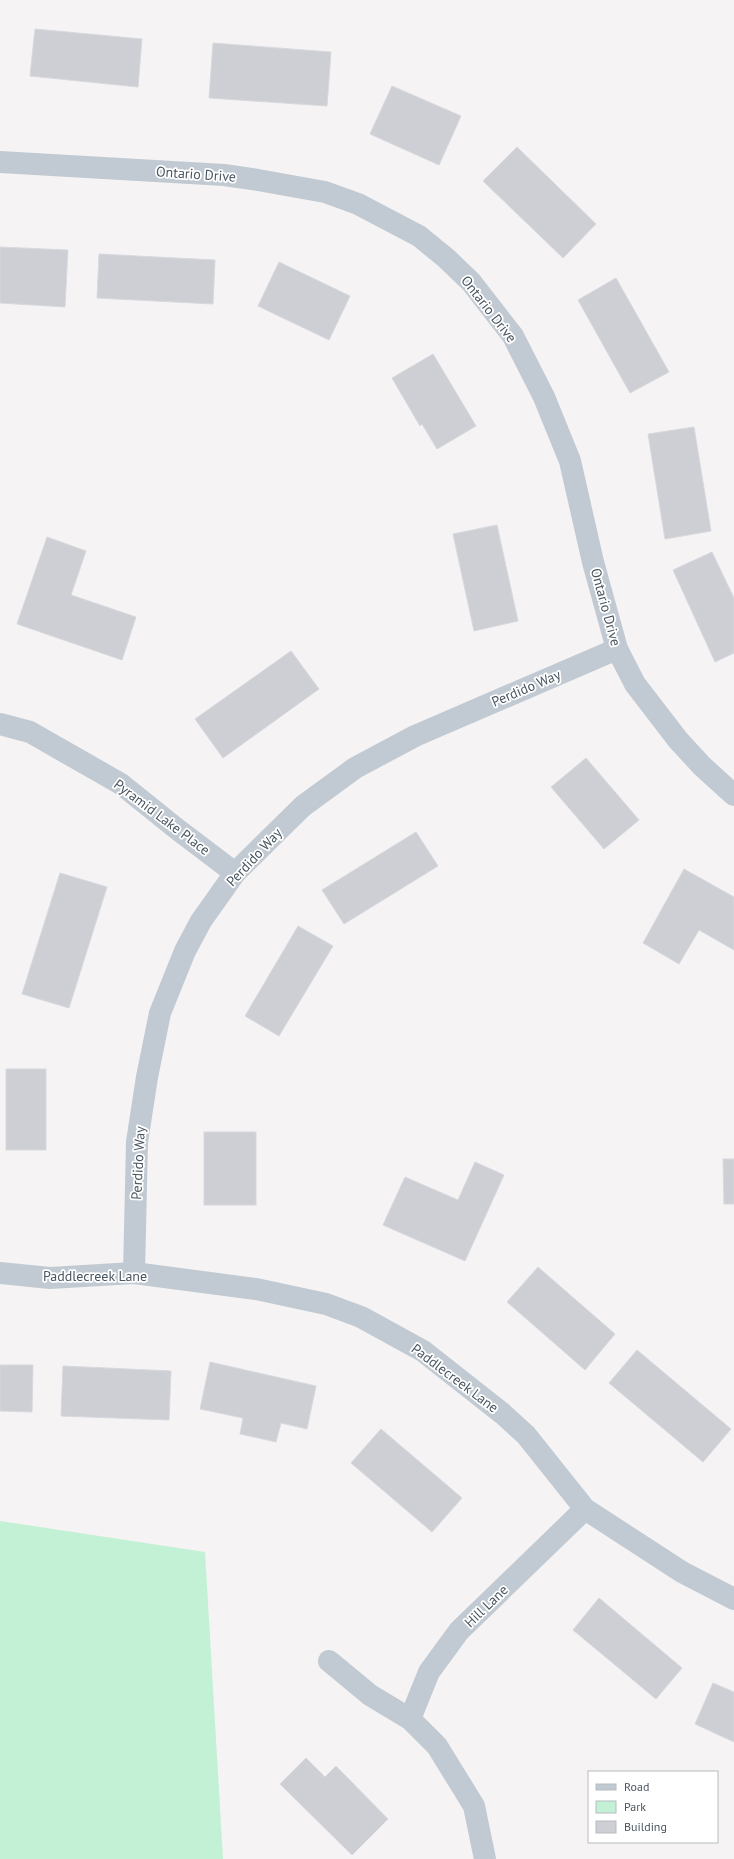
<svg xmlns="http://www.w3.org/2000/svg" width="734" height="1859" font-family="'PT Sans',sans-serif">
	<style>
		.green { fill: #c3f1d5 }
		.building { fill: #cdcfd5; stroke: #d7d9de }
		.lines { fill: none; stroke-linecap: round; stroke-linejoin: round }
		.minor { stroke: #c1cad2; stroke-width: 22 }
		.labels { text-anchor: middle; stroke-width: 3.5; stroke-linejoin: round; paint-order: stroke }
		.street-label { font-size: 14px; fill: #4a5661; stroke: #fff }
	</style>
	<rect width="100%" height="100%" fill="#f5f3f3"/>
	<path class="green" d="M0,1521L205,1552L223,1859H0Z"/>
	<g class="building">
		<path d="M35,29L142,39L138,87L30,76Z"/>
		<path d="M213,43L331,52L327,106L209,98Z"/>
		<path d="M392,86L461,116L439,165L370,134Z"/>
		<path d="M517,147L596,224L563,258L483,181Z"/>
		<path d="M0,247L68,250L65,307L0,303Z"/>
		<path d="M99,254L215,260L213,304L97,298Z"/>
		<path d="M279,262L350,296L329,340L258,306Z"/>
		<path d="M616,278L669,372L630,393L578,300Z"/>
		<path d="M433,354L476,426L437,449L422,424L420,426L392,378Z"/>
		<path d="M694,427L711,531L665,539L648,434Z"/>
		<path d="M497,525L518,621L474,631L453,534Z"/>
		<path d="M47,537L86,551L71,595L136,617L122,660L17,624Z"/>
		<path d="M712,552L734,598V653L715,662L673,570Z"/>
		<path d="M291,651L319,689L223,758L195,719Z"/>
		<path d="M586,758L639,820L604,849L551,787Z"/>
		<path d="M416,832L438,866L344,924L322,890Z"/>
		<path d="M684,869L734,897V950L699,930L679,964L643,943Z"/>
		<path d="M60,873L107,887L69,1008L22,994Z"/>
		<path d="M298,926L333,946L279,1036L245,1016Z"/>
		<rect x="6" y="1069" width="40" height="81"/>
		<rect x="204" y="1132" width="52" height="73"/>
		<path d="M723,1159H734V1204H724Z"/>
		<path d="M475,1162L504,1175L465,1261L383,1225L405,1177L458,1200Z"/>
		<path d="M538,1267L615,1334L585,1370L507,1302Z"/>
		<path d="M637,1350L731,1429L703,1462L609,1383Z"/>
		<path d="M210,1362L316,1386L307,1429L281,1423L276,1442L240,1434L243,1418L200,1409Z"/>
		<path d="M0,1365H33L32,1412L0,1411Z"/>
		<path d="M63,1366L171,1371L169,1420L61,1416Z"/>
		<path d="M381,1429L462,1498L432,1532L351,1463Z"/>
		<path d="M599,1598L682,1668L656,1699L573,1630Z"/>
		<path d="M713,1683L734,1692V1742L695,1724Z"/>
		<path d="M306,1758L325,1777L336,1766L388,1819L352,1855L280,1784Z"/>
	</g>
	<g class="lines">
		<g class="minor">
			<path d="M0,162L224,175L258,180L325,192L358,204L419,236L446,258L471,282L513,336L544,397L570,461L593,562L617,649L635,684L678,740L702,766L734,795"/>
			<path d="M0,724L30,732L121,784L177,829L235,873"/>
			<path d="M0,1273L50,1278L134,1273L256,1289L326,1304L361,1317L423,1351L503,1414L526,1435L585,1509L682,1572L734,1599"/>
			<path d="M134,1273L137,1142L147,1077L160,1013L185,951L201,921L235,873L303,806L355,768L415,736L617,649"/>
			<path d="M329,1661L370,1695L410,1719L437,1746L474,1806L485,1859"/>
			<path d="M410,1719L429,1672L459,1631L585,1509"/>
		</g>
	</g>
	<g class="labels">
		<g class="street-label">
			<text transform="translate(196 174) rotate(4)" y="5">Ontario Drive</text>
			<text transform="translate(489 309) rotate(52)" y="5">Ontario Drive</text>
			<text transform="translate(606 607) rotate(75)" y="5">Ontario Drive</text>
			<text transform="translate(526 688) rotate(-23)" y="5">Perdido Way</text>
			<text transform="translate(162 817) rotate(37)" y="5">Pyramid Lake Place</text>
			<text transform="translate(254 857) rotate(-47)" y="5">Perdido Way</text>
			<text transform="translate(138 1163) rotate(-87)" y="5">Perdido Way</text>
			<text x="95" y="1281">Paddlecreek Lane</text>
			<text transform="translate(455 1378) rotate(37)" y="5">Paddlecreek Lane</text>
			<text transform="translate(486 1606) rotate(-44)" y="5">Hill Lane</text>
		</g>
	</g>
	<rect x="588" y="1771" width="130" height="72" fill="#ffffff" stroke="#b7bbc0"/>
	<rect x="596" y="1784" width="20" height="6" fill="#c1cad2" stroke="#b7bbc0"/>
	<text x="624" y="1791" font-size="12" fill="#4a5661">Road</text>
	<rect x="596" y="1801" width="20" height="12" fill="#c3f1d5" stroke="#b7bbc0"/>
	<text x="624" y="1811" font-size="12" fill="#4a5661">Park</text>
	<rect x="596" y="1821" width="20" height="12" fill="#cdcfd5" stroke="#b7bbc0"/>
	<text x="624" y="1831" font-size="12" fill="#4a5661">Building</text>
</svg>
